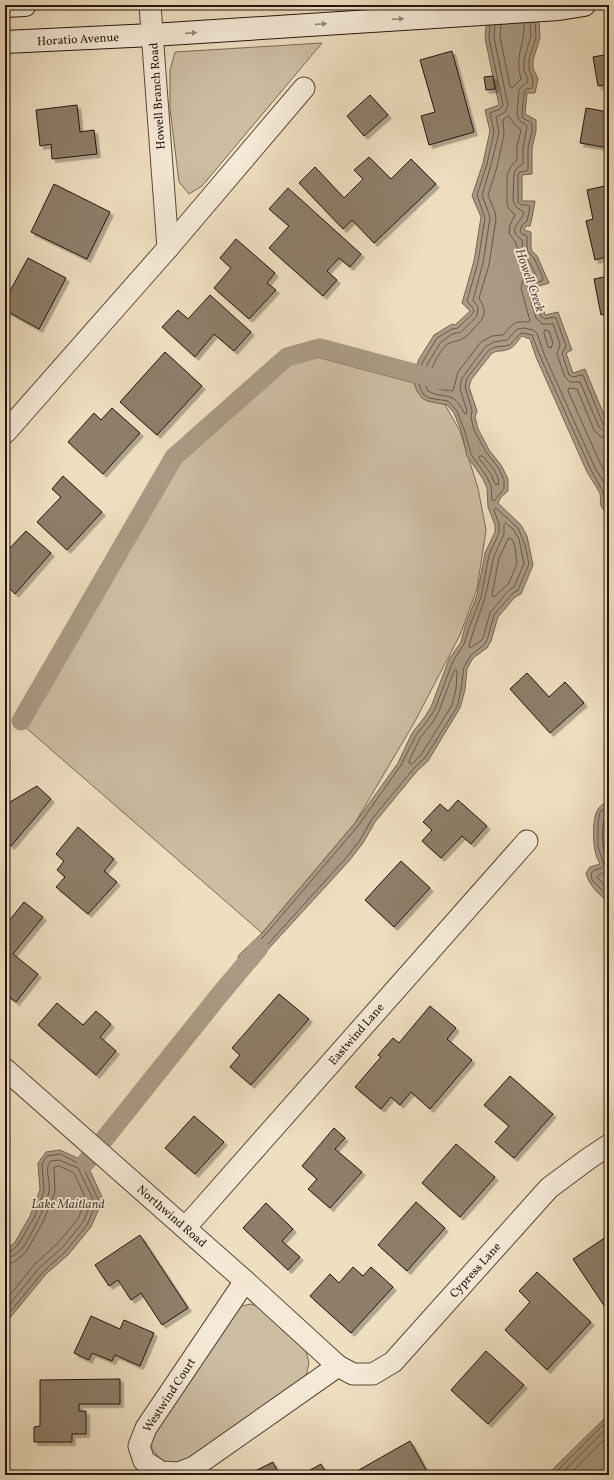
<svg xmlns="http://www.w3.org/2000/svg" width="614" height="1480" font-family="Vollkorn,serif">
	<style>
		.green { fill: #cdbda3; stroke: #796958 }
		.water { fill: #aa9a84; stroke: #756555 }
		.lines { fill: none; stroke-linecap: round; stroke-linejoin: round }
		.shore { stroke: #685849; stroke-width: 1 }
		.canal { stroke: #aa9a84; stroke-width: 19 }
		.building { fill: #8e7e6b; stroke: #25150e; filter: url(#shadow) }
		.street-casing { stroke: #58483b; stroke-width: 23 }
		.secondary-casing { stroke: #25150e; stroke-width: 24 }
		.street { stroke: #f5ead7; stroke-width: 21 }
		.secondary { stroke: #f5ead7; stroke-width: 22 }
		.oneway { fill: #978a7d }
		.labels { text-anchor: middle; stroke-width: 4; stroke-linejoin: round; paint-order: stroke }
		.street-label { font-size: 12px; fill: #25150e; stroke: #f5ead7 }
		.water-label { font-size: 13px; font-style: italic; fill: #5a4a3d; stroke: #f5ead7 }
	</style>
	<defs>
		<filter id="shadow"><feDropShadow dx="3.5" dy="3.5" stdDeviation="0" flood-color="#0004"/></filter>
	</defs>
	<rect width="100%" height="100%" fill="#efdfc1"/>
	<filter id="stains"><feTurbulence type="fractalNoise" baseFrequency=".005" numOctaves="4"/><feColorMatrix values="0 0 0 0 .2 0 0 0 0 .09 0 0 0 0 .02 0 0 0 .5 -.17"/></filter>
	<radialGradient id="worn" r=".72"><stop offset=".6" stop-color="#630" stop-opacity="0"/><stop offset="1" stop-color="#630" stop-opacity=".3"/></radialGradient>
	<g class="green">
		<path d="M322,43L202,186L189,194L179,182L170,109V70L175,52Z"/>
		<path d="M294,351L436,389L460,431L478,488L486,530L477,589L460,635L414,723L355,823L262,933L17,720L173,458Z"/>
		<path d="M251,1304L259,1307L306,1351L309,1363L306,1376L188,1460L175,1464L161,1460L152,1449L151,1438L241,1306Z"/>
	</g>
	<g class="water">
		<path d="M488,5H538L540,38L533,60V68L538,79L535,93H527L525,114L536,120V131L532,148V174L522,175V201H535L532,218L530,226H526L524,230L531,232V247L532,251L537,256L549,283L536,287L545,315L558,312L572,350L566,353L573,373L585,369L609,427V537L606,532V513L601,506L600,493L587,472L536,357L530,339L522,336C518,340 515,346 511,348C505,352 498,350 492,353L471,380L469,387L477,411L475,417L478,429L489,450L501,465L508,479V491L501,497L498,503L521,525L527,536L533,565L521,594L515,597L498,617L491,641L487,648L473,658L467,669L465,690L460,708L428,761L418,770L375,822L363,843L349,861L250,969C245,969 240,969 236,964L239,955L262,933L355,823L398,763L412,733L424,718L431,707L449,659L461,642L465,626L477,595L485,553L495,532V525L488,507L487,488L483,479L467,456L462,433L454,413L447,405L427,401L422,398L417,391L412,378L419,359L434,335L452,324L455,325L470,311L462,303L474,261L481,217L472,196L483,163L490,131L485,110L499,105L485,38Z"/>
		<path d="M609,800V903C599,894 589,886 586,873L590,867L600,864C599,861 597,859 596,855C593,845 592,820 597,811C599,806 605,803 609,800Z"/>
		<path d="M60,1150L86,1162L103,1199L91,1227L68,1255L46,1274L5,1324V1251L15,1242L30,1216L40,1190L38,1163L46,1152Z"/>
		<path d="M609,1414V1475H547L548,1474Z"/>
	</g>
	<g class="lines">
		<g class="shore">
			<path d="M530,23L531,36L524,60V70L528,80L527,83L522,86L519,90L517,114L519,120L527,126L523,148V164L517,168L514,173L513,201L516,207L524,212C522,223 505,228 522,240C522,256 530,261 536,275V277L529,281L527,288L536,318L542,324H553L560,344L557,354L565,377L570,382H580L599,427L604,431L609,432"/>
			<path d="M535,23L536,37L529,60V69L533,80L532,88L526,89L524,92L522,114L523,118L532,123V131L528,148V169L527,171L520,172L518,175V202L521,205H528L530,207L527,221L522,225L520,231L522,234L527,236V247L528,252L534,258L543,278L542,281L534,283L532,287L541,316L545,319L554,317L556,318L566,346L562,353L569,375L573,377L581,375H583L603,424L606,427H609"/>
			<path d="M490,25L489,38L503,105L500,109L490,113L494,132L487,164L477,195L485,218L478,262L467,301L473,308L474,312L458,328L452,329L437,338L423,361L417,379L421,390L424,395L429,398L448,401L457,411L465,432L471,454L487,477L491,486L492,500L494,501L504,489V480L498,467L486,452L474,430L471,418L472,410L465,387L467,378L489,350L495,347L505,346L510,345L521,333L532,335L540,356L591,470L603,492L605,504L609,511"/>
			<path d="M495,25L494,38L508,105L505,112L496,117L499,132L491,165L482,195L489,214L490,218L483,263L473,300L478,307L477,316L461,332L452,334L441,342L428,363L422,379L428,391C444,400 453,389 464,413L466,414L467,411L460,389L462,378L486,346L494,342L507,340L517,329L524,328L533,330L537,333L544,354L595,468L608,489L609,494"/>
			<path d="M501,25L500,37L510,86L512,88L521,79C514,55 525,46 524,23"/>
			<path d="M509,116L514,124L521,130L517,146V160L511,166L507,175V203L509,209L515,215L510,225L509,233L516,243L519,257L525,265L528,272L523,280L521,288L530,321L529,322H517L511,326L503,335L492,336L481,342L458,372L453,391C448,390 437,390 433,387C422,380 439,353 445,346C450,341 456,342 462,339C466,337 470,333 473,329C485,317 488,313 479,298L489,265L496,219L495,212L488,195L497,167L504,134L503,120Z"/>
			<path d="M545,330L549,331L553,343L551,348L548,347L544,333Z"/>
			<path d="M609,438L601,437L594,430L577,389L569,388L568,391L601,465L609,480"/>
			<path d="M480,456H483C488,463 501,475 498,485L495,484L491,474L479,458Z"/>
			<path d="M496,508L518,528L525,545L529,564L518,590L512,594L494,615L487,640L484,645L471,655L464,667L461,690L457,707L425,758L415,767L372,819L360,840L346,858L249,965L242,964L241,962L243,957L265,935L358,826L401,765L416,735L428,720L435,709L453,661L464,644L469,628L481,597L489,555L499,533V524L494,510Z"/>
			<path d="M506,523L514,530L519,539L524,564L514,587L508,591L490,613L483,638L481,641L470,648L469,646L474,629L485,598L494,556L504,534V525Z"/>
			<path d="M510,538L513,541L515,547L517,563L509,583L494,597L492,595L499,558L508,539Z"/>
			<path d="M456,670L457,672L456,689L452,705L421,755L412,764H410L409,761L420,738L432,723L439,711L452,676L454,671Z"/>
			<path d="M609,805L600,812L598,823V847L604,865L601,868L593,871L591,874L592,880L609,897"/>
			<path d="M609,811C601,816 601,844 605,853C606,858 610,861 608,867C606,873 600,873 597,877L609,891"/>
			<path d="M5,1253H9L18,1245L34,1218L44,1191L42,1164L47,1156L60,1154L82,1165L98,1199L87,1225L65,1252L43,1272L5,1318"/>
			<path d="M5,1258C12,1258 19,1252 23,1247C31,1236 47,1204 49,1191C51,1181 44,1170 50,1161L59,1160L78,1168L93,1199L83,1222L62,1248L39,1268L5,1310"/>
			<path d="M5,1264L14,1262L26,1252L43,1222L55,1192L54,1167L59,1166L74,1173L86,1199L78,1219L57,1244L35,1264L5,1301"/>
			<path d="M553,1475L609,1419"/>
			<path d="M560,1475L609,1426"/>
			<path d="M569,1475L609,1435"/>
		</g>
		<g class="canal">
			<path d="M21,721L174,457L287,357L320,348L440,380"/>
			<path d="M86,1162L221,993L259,948"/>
		</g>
	</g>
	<g class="building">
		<path d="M452,51L474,132L429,145L421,116L435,112L420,60Z"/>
		<path d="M609,54V84L598,86L593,57Z"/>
		<path d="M493,76L495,89L486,90L484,77Z"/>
		<path d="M370,95L388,115L364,136L347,116Z"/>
		<path d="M77,105L80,132L94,130L97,154L52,159L51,144L40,146L36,110Z"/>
		<path d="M586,108L609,112V148L580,143Z"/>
		<path d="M369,157L391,179L411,159L436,184L374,243L352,220L343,229L299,183L315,167L344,198L363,179L354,170Z"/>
		<path d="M54,184L110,212L87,259L31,232Z"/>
		<path d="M609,185V256L595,260L586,221L593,219L587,190Z"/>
		<path d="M288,188L361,254L350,267L339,258L327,271L337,280L323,296L269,248L289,226L269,209Z"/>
		<path d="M236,239L275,273L267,283L276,290L249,319L214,288L231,268L220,258Z"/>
		<path d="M28,258L66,278L39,329L5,310V300Z"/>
		<path d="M609,276V313L601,315L594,279Z"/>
		<path d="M210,295L251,332L234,351L214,334L195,357L162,327L178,310L188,319Z"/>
		<path d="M165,352L202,386L157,435L120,402Z"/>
		<path d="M112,408L140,433L103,474L68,442L94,413L101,420Z"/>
		<path d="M63,476L102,512L67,550L37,522L61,497L52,489Z"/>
		<path d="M26,531L51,553L15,594L5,584V549L7,551Z"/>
		<path d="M527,673L549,697L565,682L584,703L550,733L510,689Z"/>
		<path d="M37,786L51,799L11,846L5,841V805Z"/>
		<path d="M458,800L487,826L471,844L462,836L441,858L422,841L432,830L423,822L440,804L448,811Z"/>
		<path d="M78,827L114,859L104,871L117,882L88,914L56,887L65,877L57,870L64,861L56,854Z"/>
		<path d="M401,861L430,888L394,927L365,900Z"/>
		<path d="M24,902L43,917L13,954L38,974L16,1002L5,994V926Z"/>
		<path d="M279,994L309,1019L251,1085L230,1067L240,1055L232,1048Z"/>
		<path d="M57,1003L83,1025L96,1011L111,1024L100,1037L116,1051L96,1075L38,1025Z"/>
		<path d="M430,1006L456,1028L447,1039L472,1060L430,1109L411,1092L400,1105L391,1097L381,1109L355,1087L381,1057L378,1055L393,1038L399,1043Z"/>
		<path d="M510,1076L553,1114L514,1158L495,1142L509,1126L484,1105Z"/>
		<path d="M194,1116L224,1142L195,1174L165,1148Z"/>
		<path d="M334,1128L345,1138L335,1149L362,1172L330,1208L308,1189L317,1179L302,1166Z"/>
		<path d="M456,1144L495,1177L460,1217L422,1183Z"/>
		<path d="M416,1202L445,1228L407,1271L378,1245Z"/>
		<path d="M266,1203L293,1229L282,1241L300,1257L288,1270L243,1228Z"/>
		<path d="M140,1235L188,1308L162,1325L141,1293L131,1300L118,1280L109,1286L95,1265Z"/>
		<path d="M609,1235V1313L573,1259Z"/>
		<path d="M353,1267L363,1276L371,1267L393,1287L351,1333L310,1296L330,1274L339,1283Z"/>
		<path d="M537,1272L591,1322L547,1370L505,1330L530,1302L519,1291Z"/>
		<path d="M91,1316L120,1329L124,1320L154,1333L140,1366L115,1355L112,1361L92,1353L89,1360L74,1353Z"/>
		<path d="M486,1351L524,1385L488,1424L451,1390Z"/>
		<path d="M120,1379V1404H79V1411H86V1434H72V1442H34V1427L40,1426V1380Z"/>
		<path d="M410,1441L429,1475H350Z"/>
		<path d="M273,1462L279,1475H257L255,1471Z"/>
		<path d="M321,1464L327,1475H301Z"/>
	</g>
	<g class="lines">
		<g class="street-casing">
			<g id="street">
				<path d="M150,5L168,248"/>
				<path d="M5,433L168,248L304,88"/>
				<path d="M5,1069L245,1281L338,1366L353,1374H373L393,1362L549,1188L588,1159L609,1145"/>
				<path d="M185,1228L527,841"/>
				<path d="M245,1281L146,1428L139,1446L144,1461L161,1472L179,1473L194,1467L338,1366"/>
			</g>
		</g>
		<g class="secondary-casing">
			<g id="secondary">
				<path d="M5,6L25,5"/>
				<path d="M5,42L152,35L559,9L584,5"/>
			</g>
		</g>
		<use href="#street" class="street"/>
		<use href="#secondary" class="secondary"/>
	</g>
	<defs><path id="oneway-solid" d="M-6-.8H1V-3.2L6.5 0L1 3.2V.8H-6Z"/></defs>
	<g class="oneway">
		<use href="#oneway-solid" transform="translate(398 19) rotate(-4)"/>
		<use href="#oneway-solid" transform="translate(321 24) rotate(-4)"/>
		<use href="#oneway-solid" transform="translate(191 33) rotate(-4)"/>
	</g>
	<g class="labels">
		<g class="street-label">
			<text transform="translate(78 39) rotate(-3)" y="4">Horatio Avenue</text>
			<text transform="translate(157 96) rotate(-94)" y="4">Howell Branch Road</text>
			<text transform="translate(356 1034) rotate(-49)" y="4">Eastwind Lane</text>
			<text transform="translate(172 1216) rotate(41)" y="4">Northwind Road</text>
			<text transform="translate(475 1270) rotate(-48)" y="4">Cypress Lane</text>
			<text transform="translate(169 1395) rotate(-57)" y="4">Westwind Court</text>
		</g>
		<g class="water-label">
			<text transform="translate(531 280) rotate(71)" y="5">Howell Creek</text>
			<text x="68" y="1208">Lake Maitland</text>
		</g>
	</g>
	<rect width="614" height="1480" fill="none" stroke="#efdfc1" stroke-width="20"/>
	<rect x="6" y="6" width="602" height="1468" fill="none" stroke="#25150e" stroke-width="2"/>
	<rect x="10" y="10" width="594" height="1460" fill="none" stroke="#25150e"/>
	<rect width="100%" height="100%" filter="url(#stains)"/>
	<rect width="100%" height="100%" fill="url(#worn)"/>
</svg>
